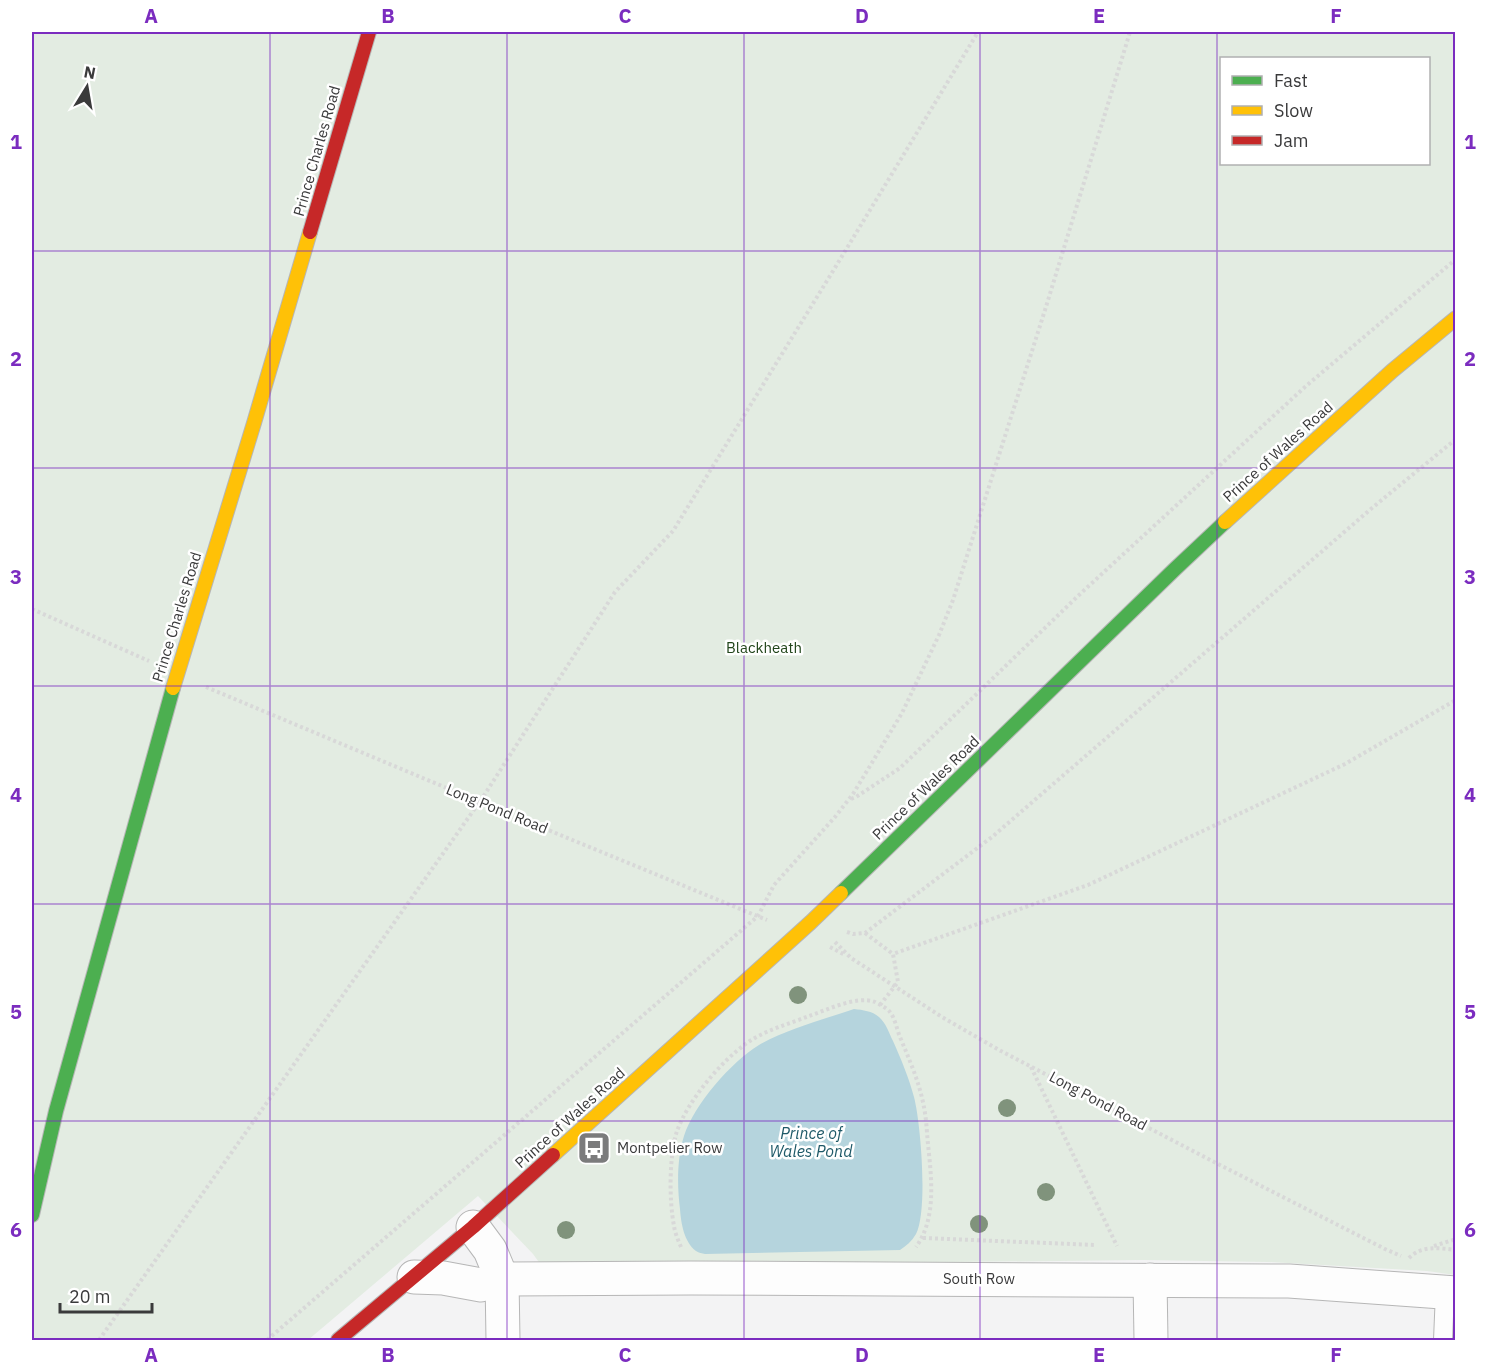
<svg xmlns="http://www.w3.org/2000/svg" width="1487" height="1372" font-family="'IBM Plex Sans',sans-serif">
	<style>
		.green { fill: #e3ece2; fill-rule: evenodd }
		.water { fill: #b5d4dd }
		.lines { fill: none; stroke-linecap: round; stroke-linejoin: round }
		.lane-casing { stroke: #b6b6b6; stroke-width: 20 }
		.street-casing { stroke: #b6b6b6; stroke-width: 35 }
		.fast-casing { stroke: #b6b6b6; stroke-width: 16 }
		.slow-casing { stroke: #b6b6b6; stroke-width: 16 }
		.jam-casing { stroke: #b6b6b6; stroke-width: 16 }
		.path { stroke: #d8d8d8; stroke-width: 4; stroke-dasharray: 3 3; stroke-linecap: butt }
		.lane { stroke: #fdfdfd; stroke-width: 18 }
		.street { stroke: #fdfdfd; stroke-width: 33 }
		.fast { stroke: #4caf50; stroke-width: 14 }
		.slow { stroke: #ffc107; stroke-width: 14 }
		.jam { stroke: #c62828; stroke-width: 14 }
		.tree { fill: #80937c }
		.grid { fill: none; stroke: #7b2cbf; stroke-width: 1.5; stroke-opacity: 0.55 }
		.labels { text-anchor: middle; stroke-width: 5; stroke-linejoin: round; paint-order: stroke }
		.street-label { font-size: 15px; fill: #3a3a3b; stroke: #fff }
		.park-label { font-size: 15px; fill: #21451a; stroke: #fff }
		.poi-label { font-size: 15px; fill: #3a3a3b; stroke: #fff; text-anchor: start }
		.water-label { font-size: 16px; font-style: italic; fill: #1e5968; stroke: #fff }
		.neatline { fill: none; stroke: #7b2cbf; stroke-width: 2 }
		.grid-label { font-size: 20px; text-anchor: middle; font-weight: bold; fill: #7b2cbf }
	</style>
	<rect width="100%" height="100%" fill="#f3f3f4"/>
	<path class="green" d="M32,32H1455V1275L1427,1271L1268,1262L1143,1260L687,1265H541L533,1254L478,1196L308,1340H32ZM1222,58H1428V164H1222Z"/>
	<path class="water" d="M854,1009C863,1010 872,1011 879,1017C886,1023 889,1033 893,1041C901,1059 909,1078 914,1097C921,1124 928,1211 916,1234C912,1241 906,1246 900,1250L705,1254C702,1253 699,1253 696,1251C684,1242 681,1223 680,1209C677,1186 677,1158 684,1136C694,1105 731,1062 759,1045C785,1030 824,1019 854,1009Z"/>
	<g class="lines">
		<g class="lane-casing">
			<path id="lane" d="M1443,1340L1445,1292"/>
		</g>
		<g class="street-casing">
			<g id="street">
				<path d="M473,1227L490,1250L502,1279L503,1340"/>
				<path d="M414,1277L443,1278L481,1285L502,1279L691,1278L1289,1281L1456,1293"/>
				<path d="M1150,1280L1151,1340"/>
			</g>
		</g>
		<g class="fast-casing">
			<g id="fast">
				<path d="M841,893L1175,569L1225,522"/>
				<path d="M32,1215L56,1111L173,688"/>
			</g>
		</g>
		<g class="slow-casing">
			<g id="slow">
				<path d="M1225,522L1392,371L1456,318"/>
				<path d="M173,688L254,423L310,232"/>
				<path d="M553,1155L811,922L841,893"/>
			</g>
		</g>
		<g class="jam-casing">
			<g id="jam">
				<path d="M310,232L369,32"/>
				<path d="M338,1340L473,1227L553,1155"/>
			</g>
		</g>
		<g class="path">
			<path d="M32,609L149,661"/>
			<path d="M206,687L480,802L767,920"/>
			<path d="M851,799L856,797L900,768L1079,595L1306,386L1456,259"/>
			<path d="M847,932L853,934L865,933L992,837L1372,508L1456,439"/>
			<path d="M865,933L893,954"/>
			<path d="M835,942L851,958L942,1017L1001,1051L1218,1164L1385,1249L1401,1256"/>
			<path d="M830,947L845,955"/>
			<path d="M880,1005L898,982L893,954L1088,885L1345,764L1456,700"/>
			<path d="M1031,1067L1117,1246"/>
			<path d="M923,1238L1096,1245"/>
			<path d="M1434,1246L1456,1239"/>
			<path d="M681,1247C678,1240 675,1233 674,1226C669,1200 669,1156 677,1131C688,1101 720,1062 747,1043C765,1030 789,1024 809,1016C827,1010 857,995 875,1002C879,1004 887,1008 890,1012C895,1018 897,1030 900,1037C914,1071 925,1095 927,1133C930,1170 939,1215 916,1247"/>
			<path d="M1409,1258C1422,1245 1439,1248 1456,1250"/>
			<path d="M32,1310V1307"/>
			<path d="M99,1340L483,797L615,592L673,531L833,271L978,32"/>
			<path d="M267,1340L758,916L774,885L835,817L853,794L902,713L939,635L953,600L1045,310L1130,32"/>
		</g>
		<use href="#lane" class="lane"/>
		<use href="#street" class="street"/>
		<use href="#fast" class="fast"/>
		<use href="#slow" class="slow"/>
		<use href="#jam" class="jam"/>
	</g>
	<g class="tree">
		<circle cx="798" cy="995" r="9"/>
		<circle cx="1007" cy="1108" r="9"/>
		<circle cx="1046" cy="1192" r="9"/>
		<circle cx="979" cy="1224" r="9"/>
		<circle cx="566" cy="1230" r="9"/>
	</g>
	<path class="grid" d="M270,32V1340M507,32V1340M744,32V1340M980,32V1340M1217,32V1340M32,251H1456M32,468H1456M32,686H1456M32,904H1456M32,1121H1456"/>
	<defs>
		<g id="bus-square" transform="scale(1.725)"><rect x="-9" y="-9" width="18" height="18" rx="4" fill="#7b7b7c" stroke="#fff"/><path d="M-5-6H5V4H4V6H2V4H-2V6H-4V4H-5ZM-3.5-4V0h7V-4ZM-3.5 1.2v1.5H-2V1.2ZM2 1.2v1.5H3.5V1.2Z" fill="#fff"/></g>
	</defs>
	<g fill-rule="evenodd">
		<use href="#bus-square" x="594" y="1148"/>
	</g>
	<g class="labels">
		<g class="street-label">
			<text transform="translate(317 151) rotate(-74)" y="5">Prince Charles Road</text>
			<text transform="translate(1278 452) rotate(-42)" y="5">Prince of Wales Road</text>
			<text transform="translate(177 617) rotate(-73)" y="5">Prince Charles Road</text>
			<text transform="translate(926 788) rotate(-44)" y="5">Prince of Wales Road</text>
			<text transform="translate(497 809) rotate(22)" y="5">Long Pond Road</text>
			<text transform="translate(1098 1101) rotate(28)" y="5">Long Pond Road</text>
			<text transform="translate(570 1118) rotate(-42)" y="5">Prince of Wales Road</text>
			<text x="979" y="1284">South Row</text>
		</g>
		<g class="park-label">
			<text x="764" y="653">Blackheath</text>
		</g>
		<g class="poi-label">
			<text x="617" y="1153">Montpelier Row</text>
		</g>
		<g class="water-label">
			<text x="811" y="1139">Prince of<tspan x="811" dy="18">Wales Pond</tspan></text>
		</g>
	</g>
	<rect width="1487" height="1372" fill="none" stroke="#ffffff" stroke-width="66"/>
	<rect x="1220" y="57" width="210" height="108" fill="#ffffff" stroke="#b0b0b1" stroke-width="1.5"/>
	<rect x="1232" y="76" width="30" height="9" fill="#4caf50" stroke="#b0b0b1" stroke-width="1.5"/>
	<text x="1274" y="87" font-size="18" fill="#3a3a3b">Fast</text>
	<rect x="1232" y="106" width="30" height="9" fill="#ffc107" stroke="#b0b0b1" stroke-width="1.5"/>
	<text x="1274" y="117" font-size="18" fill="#3a3a3b">Slow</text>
	<rect x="1232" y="136" width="30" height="9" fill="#c62828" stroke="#b0b0b1" stroke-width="1.5"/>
	<text x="1274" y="147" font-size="18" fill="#3a3a3b">Jam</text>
	<g transform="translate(87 87) rotate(11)" stroke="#ffffff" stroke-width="4.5" paint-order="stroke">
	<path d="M0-4.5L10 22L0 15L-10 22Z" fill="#3a3a3b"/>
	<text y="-9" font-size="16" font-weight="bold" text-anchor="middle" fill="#3a3a3b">N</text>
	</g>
	<path d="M60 1303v9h92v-9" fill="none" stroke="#3a3a3b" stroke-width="3"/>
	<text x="69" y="1303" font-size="18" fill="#3a3a3b" stroke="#ffffff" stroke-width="4.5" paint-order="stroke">20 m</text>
	<rect x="33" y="33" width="1421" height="1306" class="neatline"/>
	<g class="grid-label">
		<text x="151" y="23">A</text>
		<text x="388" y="23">B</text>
		<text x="625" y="23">C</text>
		<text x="862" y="23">D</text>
		<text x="1099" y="23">E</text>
		<text x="1336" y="23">F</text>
		<text x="16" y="149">1</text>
		<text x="1470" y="149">1</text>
		<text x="16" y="366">2</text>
		<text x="1470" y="366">2</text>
		<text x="16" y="584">3</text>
		<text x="1470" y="584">3</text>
		<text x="16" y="802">4</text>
		<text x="1470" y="802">4</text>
		<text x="16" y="1019">5</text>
		<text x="1470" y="1019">5</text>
		<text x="16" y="1237">6</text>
		<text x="1470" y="1237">6</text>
		<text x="151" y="1362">A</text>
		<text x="388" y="1362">B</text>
		<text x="625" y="1362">C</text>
		<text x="862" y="1362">D</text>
		<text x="1099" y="1362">E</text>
		<text x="1336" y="1362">F</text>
	</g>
</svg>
